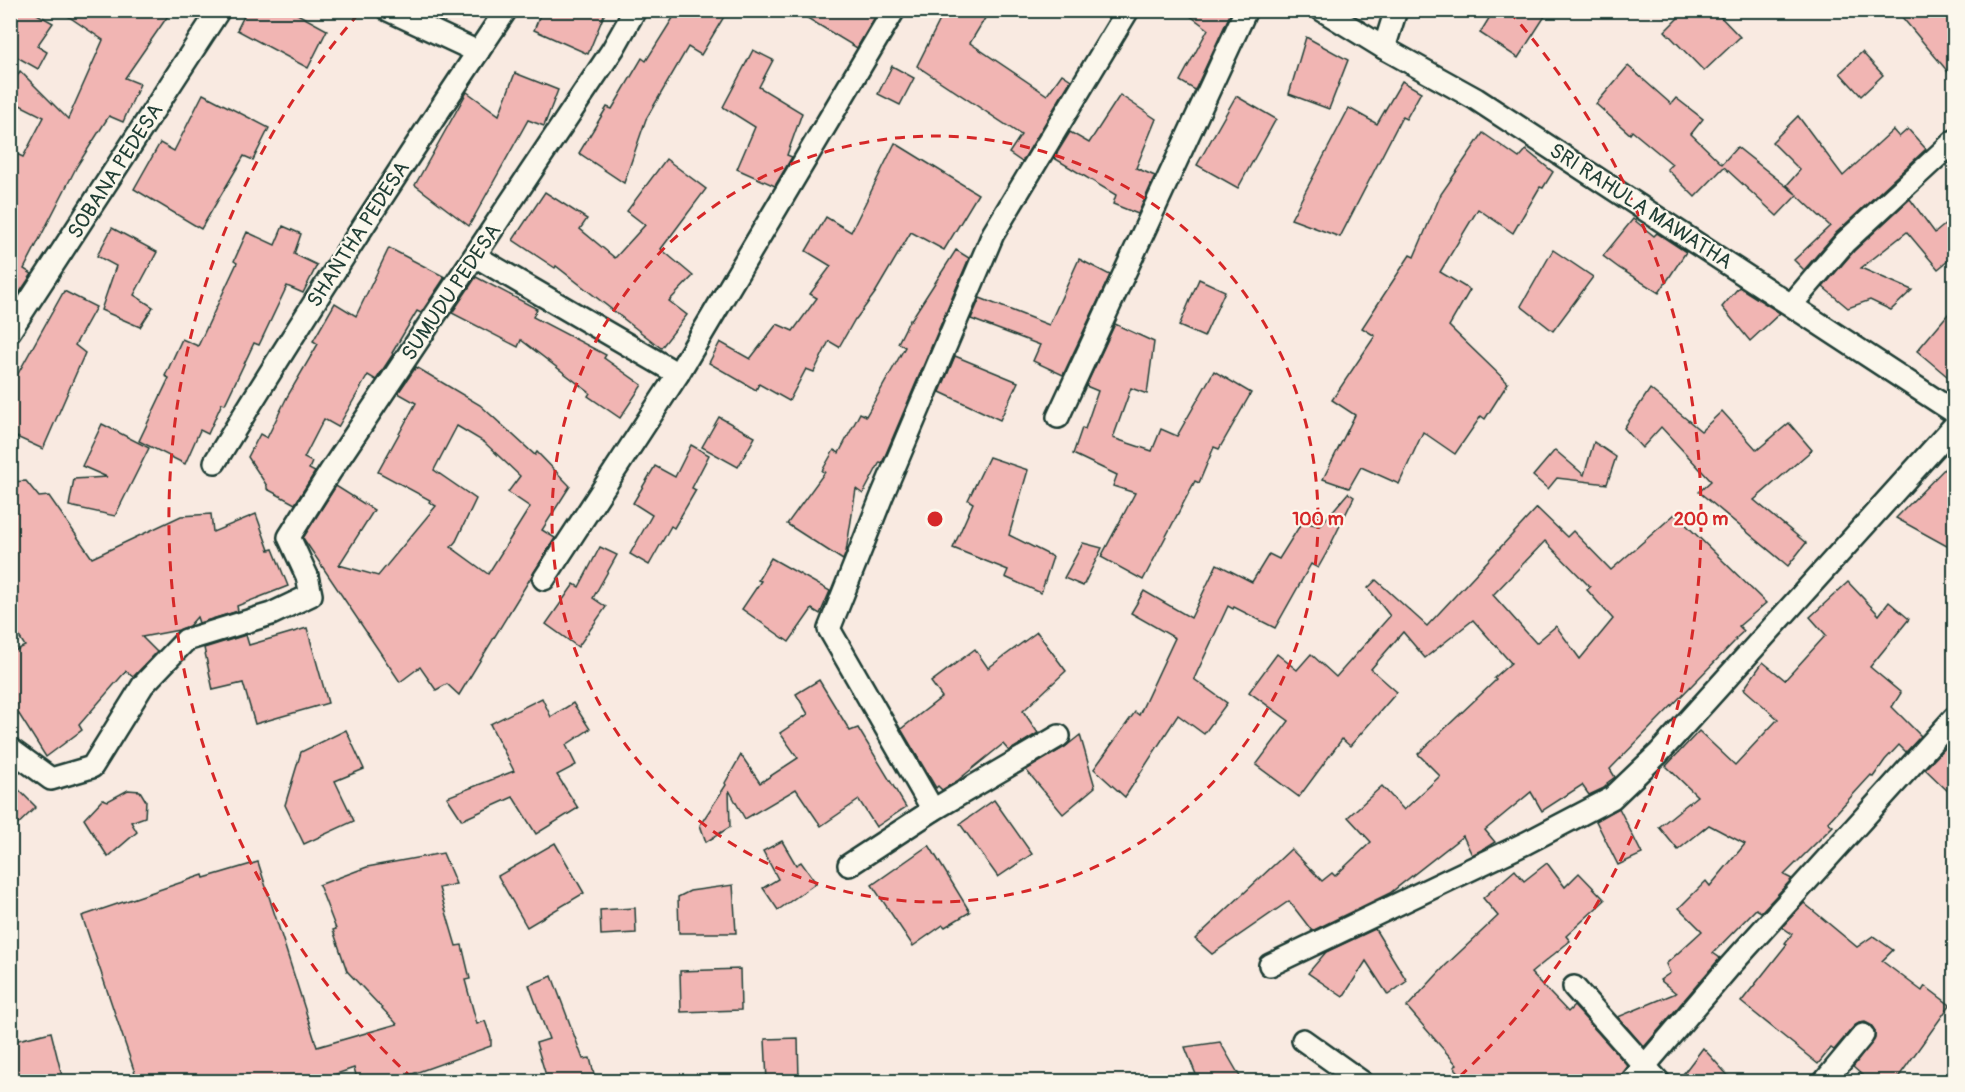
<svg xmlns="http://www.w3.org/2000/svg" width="1965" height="1092" font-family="Pangolin,sans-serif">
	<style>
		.building { fill: #f1b5b3; stroke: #1f3d34; stroke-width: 1.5; fill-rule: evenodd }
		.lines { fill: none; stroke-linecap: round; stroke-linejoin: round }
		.street-casing { stroke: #1f3d34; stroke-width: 26 }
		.street { stroke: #fbf7ec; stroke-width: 21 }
		.ring { fill: none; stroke: #d62828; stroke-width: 3; stroke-dasharray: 10 8 }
		.labels { text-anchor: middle; stroke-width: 4.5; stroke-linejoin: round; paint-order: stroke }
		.street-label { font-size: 21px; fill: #1f3d34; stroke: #fbf7ec }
		.centre { fill: #d62828; stroke: #fbf7ec; stroke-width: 3 }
		.ring-label { font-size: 18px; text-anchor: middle; font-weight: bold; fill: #d62828; stroke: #fbf7ec; stroke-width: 4.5; stroke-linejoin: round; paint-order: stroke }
	</style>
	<rect width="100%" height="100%" fill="#f9eae1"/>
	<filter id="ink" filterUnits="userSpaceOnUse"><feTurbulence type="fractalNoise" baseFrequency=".0167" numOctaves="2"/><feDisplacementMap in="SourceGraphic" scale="12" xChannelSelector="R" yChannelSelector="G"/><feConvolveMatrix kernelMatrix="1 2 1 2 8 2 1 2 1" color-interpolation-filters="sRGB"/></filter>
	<g filter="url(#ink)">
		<g class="building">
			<path d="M10,10H30L53,23L37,46L47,52L38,69L10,53Z"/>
			<path d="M59,10H172L125,78L140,84L123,122L109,116L77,166L24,269L32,274L10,307V151L23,157L44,117L10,100V88L20,71L68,119L103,40Z"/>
			<path d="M247,10H290L327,30L308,68L237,30Z"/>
			<path d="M542,10H606L588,54L534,30Z"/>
			<path d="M678,10H728L701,55L688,47L646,119L624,183L579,153L607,107L612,109L642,58L646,61Z"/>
			<path d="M794,10H879L857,48Z"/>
			<path d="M945,10H990L970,43L1047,95L1062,74L1071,80L1022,162L1009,153L1021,135L917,66Z"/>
			<path d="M1182,10H1232L1195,90L1180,81L1208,29Z"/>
			<path d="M1494,10H1549L1518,58L1480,33Z"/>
			<path d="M1686,10H1714L1740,37L1704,71L1665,31Z"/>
			<path d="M1896,10H1954V79Z"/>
			<path d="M1306,37L1348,60L1329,109L1289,94Z"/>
			<path d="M753,50L773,60L759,87L802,113L787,155L792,157L775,186L737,169L755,127L723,107Z"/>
			<path d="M1862,52L1883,75L1861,96L1840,73Z"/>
			<path d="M892,66L914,78L900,105L878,94Z"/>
			<path d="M1628,66L1671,104L1676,98L1703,119L1691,134L1722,164L1737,147L1796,194L1787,185L1800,170L1772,142L1798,116L1843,176L1893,130L1899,137L1908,129L1926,149L1836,233L1804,270L1794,260L1830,226L1797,195L1777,216L1724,167L1695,197L1667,169L1672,164L1632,131L1630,134L1596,104Z"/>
			<path d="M515,73L558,90L544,126L528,120L469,226L415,185L467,92L499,115Z"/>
			<path d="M1402,81L1421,92L1406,119L1402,117L1340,237L1291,219L1349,108L1377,124Z"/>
			<path d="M203,94L269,128L253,160L244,156L201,229L134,189L160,143L174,151Z"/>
			<path d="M1120,95L1156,119L1136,168L1155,176L1138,214L1113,204L1116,195L1054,158L1070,132L1089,143Z"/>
			<path d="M1236,96L1276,119L1238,188L1197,165Z"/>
			<path d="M1483,133L1519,158L1526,150L1553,172L1543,188L1540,187L1513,233L1478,209L1440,272L1470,290L1449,326L1508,383L1485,419L1481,416L1455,454L1423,432L1399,484L1361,467L1349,488L1323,479L1355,415L1332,400L1375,336L1362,328L1410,255L1414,257L1441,194Z"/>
			<path d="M895,143L978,194L944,250L911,232L875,293L856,319H855L839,347L829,341L814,372L806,369L789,401L759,384L756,390L709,363L720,342L750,359L777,324L793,331L817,298L810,294L831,266L806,251L826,217L851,232Z"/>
			<path d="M666,159L706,189L661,249L693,276L669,301L687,315L661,348L556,266L555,268L513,240L545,192L587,219L580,229L615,258L645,225L627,211Z"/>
			<path d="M1910,199L1935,233L1954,217V256L1938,269L1907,232L1861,268L1912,290L1891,310L1870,300L1848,308L1823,287L1854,251Z"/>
			<path d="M1633,219L1654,236L1657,233L1686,252L1659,293L1619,268L1603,256Z"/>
			<path d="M283,226L301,234L294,254L317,265L303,293L287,286L259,345L254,343L225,404L222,403L208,434L200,430L185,464L139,441L169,378L165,376L182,339L198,346L237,263L234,261L247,232L275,245Z"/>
			<path d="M112,228L157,252L134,295L153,307L140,327L101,310L116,266L97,256Z"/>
			<path d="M389,248L445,277L421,313L417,311L392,353L393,354L376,380L368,375L338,427L324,419L304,458L312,462L309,469L315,472L295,504L267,489V486L248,457L260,434L267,438L287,397L318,344L313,341L335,303L356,316Z"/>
			<path d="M956,250L969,258L882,463L880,462L863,494L856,489L846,552L843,560L787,524L825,472L822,471L834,450L839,453L860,413L866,416L905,347L898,343L910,319L911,320Z"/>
			<path d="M1553,250L1593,277L1553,331L1521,306Z"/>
			<path d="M1079,259L1110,275L1063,375L1033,361L1040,345L971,319L980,298L1049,325Z"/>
			<path d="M476,277L537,309L533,317L606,355L604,358L642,385L620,418L588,396L590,393L521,340L518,347L452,313Z"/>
			<path d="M1199,279L1225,291L1204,337L1179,326Z"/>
			<path d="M1739,287L1780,313L1750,341L1722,307Z"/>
			<path d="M64,291L96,307L75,345L85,353L43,449L10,434V388Z"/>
			<path d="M1954,307V382L1917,351Z"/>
			<path d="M1115,324L1154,342L1147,394L1131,388L1113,438L1152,451L1161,429L1177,436L1214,371L1251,393L1219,449L1214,447L1199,483L1195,481L1143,580L1101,557L1135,493L1113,486L1117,475L1073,454L1082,428L1085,429L1098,391L1086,386Z"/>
			<path d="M955,356L1018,382L1000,420L940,392Z"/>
			<path d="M416,367L480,405L535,455L537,452L570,486L542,530L555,538L459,695L447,684L436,690L420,667L400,682L303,538L336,486L374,510L339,565L378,576L436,506L429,502L430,500L378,472L416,403L398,393ZM457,426L484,442L520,476L508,492L530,507L488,574L451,547L456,541L476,499L434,470Z"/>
			<path d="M1650,389L1701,431L1722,411L1757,450L1789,423L1812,450L1754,500L1806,543L1788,566L1699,492L1711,481L1661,427L1642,448L1624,428Z"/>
			<path d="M719,417L755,437L738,467L702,447Z"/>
			<path d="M102,424L149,448L115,516L69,506L74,479L107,477L82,466Z"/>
			<path d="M1594,442L1616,457L1607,484L1557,478L1548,489L1533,476L1555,450L1584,475Z"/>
			<path d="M691,445L709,455L692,488L696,490L674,528L671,526L649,565L630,554L652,515L633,503L655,466L675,477Z"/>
			<path d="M989,457L1028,470L1009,535L1053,557L1041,593L1005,577L1008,570L953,548L973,503L968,500Z"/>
			<path d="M1954,459V550L1896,518Z"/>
			<path d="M26,481L39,497L49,496L92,558L181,516L211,514L213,532L256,514L269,550L273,549L288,586L237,606L238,611L199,623L197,617L189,626L179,630L142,637L157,652L133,677L126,671L79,725L82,730L46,757L10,700V653L25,646L10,622V482Z"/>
			<path d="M1348,493L1354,497L1327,552L1318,568L1311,564L1275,628L1234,607L1233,609L1228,606L1194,679L1227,703L1204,734L1178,715L1125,797L1094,769L1135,712L1139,715L1175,638L1131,613L1144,591L1191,618L1217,564L1252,582L1269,554L1279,559L1302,522L1320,526Z"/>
			<path d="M1537,508L1567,537L1573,531L1611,570L1675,514L1766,603L1739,626L1744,631L1735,639L1736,640L1610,769L1615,777L1607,783L1608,784L1604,788L1589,795L1582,785L1542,811L1531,792L1485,830L1495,842L1487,847L1472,855L1463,836L1390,893L1312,931L1289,901L1212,954L1195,939L1291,849L1322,881L1332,873L1335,876L1371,842L1348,817L1382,786L1404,810L1440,776L1418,754L1496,680L1494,678L1511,663L1473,620L1425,658L1403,632L1371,669L1397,692L1350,746L1342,739L1299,797L1256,765L1289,721L1249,692L1277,654L1297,670L1311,654L1336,677L1390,616L1368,588L1376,580L1427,626ZM1545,541L1590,587L1587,590L1613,619L1580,659L1556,626L1536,643L1493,595Z"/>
			<path d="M1083,543L1102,548L1083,586L1064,578Z"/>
			<path d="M600,547L617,555L593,598L606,607L578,647L546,624L574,584L579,587Z"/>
			<path d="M771,558L830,591L820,614L812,609L789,642L742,609L761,581L758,580Z"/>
			<path d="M1848,582L1879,615L1889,602L1909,619L1870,667L1901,693L1892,707L1921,736L1906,752L1899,745L1885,760L1873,777L1871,775L1828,822L1833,826L1784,875L1792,879L1761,912L1756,909L1713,953L1720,958L1644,1047L1618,1017L1676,993L1660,980L1670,973L1666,964L1702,931L1679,908L1706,881L1710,886L1745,844L1709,825L1678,850L1659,827L1697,796L1666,766L1699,731L1735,765L1778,719L1744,689L1763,662L1785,680L1826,635L1810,617Z"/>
			<path d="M307,628L328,703L255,724L243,683L213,690L204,648L246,635L249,645Z"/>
			<path d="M1037,632L1066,671L1023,711L1038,733L1009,751L1003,744L957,781L942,790L938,786L936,788L901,729L942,697L931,682L975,649L988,668Z"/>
			<path d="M819,680L850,731L858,728L906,807L876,827L859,800L821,826L796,789L745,819L729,790L730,827L706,842L700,825L726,785L725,783L741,755L760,783L798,758L780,733L808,714L796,694Z"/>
			<path d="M542,698L551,717L573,703L590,729L566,745L576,765L557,775L578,808L536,834L513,797L462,820L447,797L514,771L490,724Z"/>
			<path d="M346,730L364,769L335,781L354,821L304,844L285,805L301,752Z"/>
			<path d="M1080,735L1095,787L1063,814L1026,770L1065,747Z"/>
			<path d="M1954,739V797L1925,769Z"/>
			<path d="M10,781L36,807L10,832Z"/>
			<path d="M128,790L140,791L146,801L145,817L131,822L137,832L108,857L84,819L103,799L108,801Z"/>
			<path d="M994,800L1032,854L998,877L960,824Z"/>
			<path d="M1619,808L1642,854L1618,865L1596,821Z"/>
			<path d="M782,841L796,865L801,862L816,883L778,910L763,888L778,879L763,851Z"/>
			<path d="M555,843L584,893L527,927L498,876Z"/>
			<path d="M929,845L970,912L945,927L943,925L913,946L872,885Z"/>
			<path d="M443,853L456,884L439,888L456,946L462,945L470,979L465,980L477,1024L485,1021L491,1038V1046L390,1082H358L354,1068L313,1082H138L82,916L203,875L204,878L258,862L317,1047L397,1024L347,971L333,930L336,929L319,885L367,867Z"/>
			<path d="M1547,863L1565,887L1579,873L1605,900L1566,936L1570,941L1531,973L1568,1012L1574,1006L1628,1066L1617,1082H1468L1454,1067L1457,1065L1407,1007L1445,966L1498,916L1483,898L1515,870L1524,881Z"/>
			<path d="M733,885L736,933H679L678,897L690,891Z"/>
			<path d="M1804,903L1857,947L1873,936L1893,950L1882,961L1922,991L1925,986L1950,1005L1895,1082H1870L1853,1067L1875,1038V1031L1871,1025L1865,1022L1859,1023L1854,1026L1834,1050L1831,1048L1818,1064L1741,1002L1787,944L1785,943L1792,934L1782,927Z"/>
			<path d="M635,908L636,933L601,935L600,910Z"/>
			<path d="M1375,929L1407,981L1388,995L1366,961L1343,997L1308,973L1326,952Z"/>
			<path d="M740,969L741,1010L681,1012L680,971Z"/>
			<path d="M552,976L583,1059L590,1058L596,1082H548L536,1043L549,1039L529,985Z"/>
			<path d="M51,1032L62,1076L41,1082H16L10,1060V1042Z"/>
			<path d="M798,1038L799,1080L767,1081L765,1039Z"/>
			<path d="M1220,1042L1243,1082H1199L1185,1047Z"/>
			<path d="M1703,1048L1734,1082H1677Z"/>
		</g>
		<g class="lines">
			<g class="street-casing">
				<g id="street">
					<path d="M388,10L478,52"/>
					<path d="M1322,10L1384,48L1476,99L1954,412"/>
					<path d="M1384,48L1396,10"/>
					<path d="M475,256L678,374"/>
					<path d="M1792,304L1845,242L1954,141"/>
					<path d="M10,331L219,10"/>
					<path d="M1058,417L1246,10"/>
					<path d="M215,462C308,309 406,159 506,10"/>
					<path d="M544,579L678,374L894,10"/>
					<path d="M10,749L51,779L92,767L143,685L186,640L271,614L311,595L307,576L289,537L330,472L613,49L635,10"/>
					<path d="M933,810L829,629L882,496L993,234L1128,10"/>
					<path d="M849,865L933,810L1059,736"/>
					<path d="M1270,965L1526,843L1612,798L1659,753L1954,426"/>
					<path d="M1574,987L1659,1082"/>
					<path d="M1303,1040L1362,1082"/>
					<path d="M1631,1082L1730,966L1954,718"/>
					<path d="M1824,1082L1863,1035"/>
				</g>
			</g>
			<use href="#street" class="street"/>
		</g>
	</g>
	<g class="ring">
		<circle cx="935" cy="519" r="383"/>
		<path d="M413 1079A766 766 0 0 1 361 11M1509 11A766 766 0 0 1 1457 1079"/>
	</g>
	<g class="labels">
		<g class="street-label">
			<text transform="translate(115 171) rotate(-57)" y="7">SOBANA PEDESA</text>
			<text transform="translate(1641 206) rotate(33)" y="7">SRI RAHULA MAWATHA</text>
			<text transform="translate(358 234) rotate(-57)" y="7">SHANTHA PEDESA</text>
			<text transform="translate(451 292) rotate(-56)" y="7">SUMUDU PEDESA</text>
		</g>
	</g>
	<circle cx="935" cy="519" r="9" class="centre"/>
	<g class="ring-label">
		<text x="1318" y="525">100 m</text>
		<text x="1701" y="525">200 m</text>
	</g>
	<rect width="1965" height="1092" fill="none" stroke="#fbf7ec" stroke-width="36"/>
	<rect x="18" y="18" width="1929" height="1056" fill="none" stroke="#1f3d34" stroke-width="2" filter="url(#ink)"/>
</svg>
